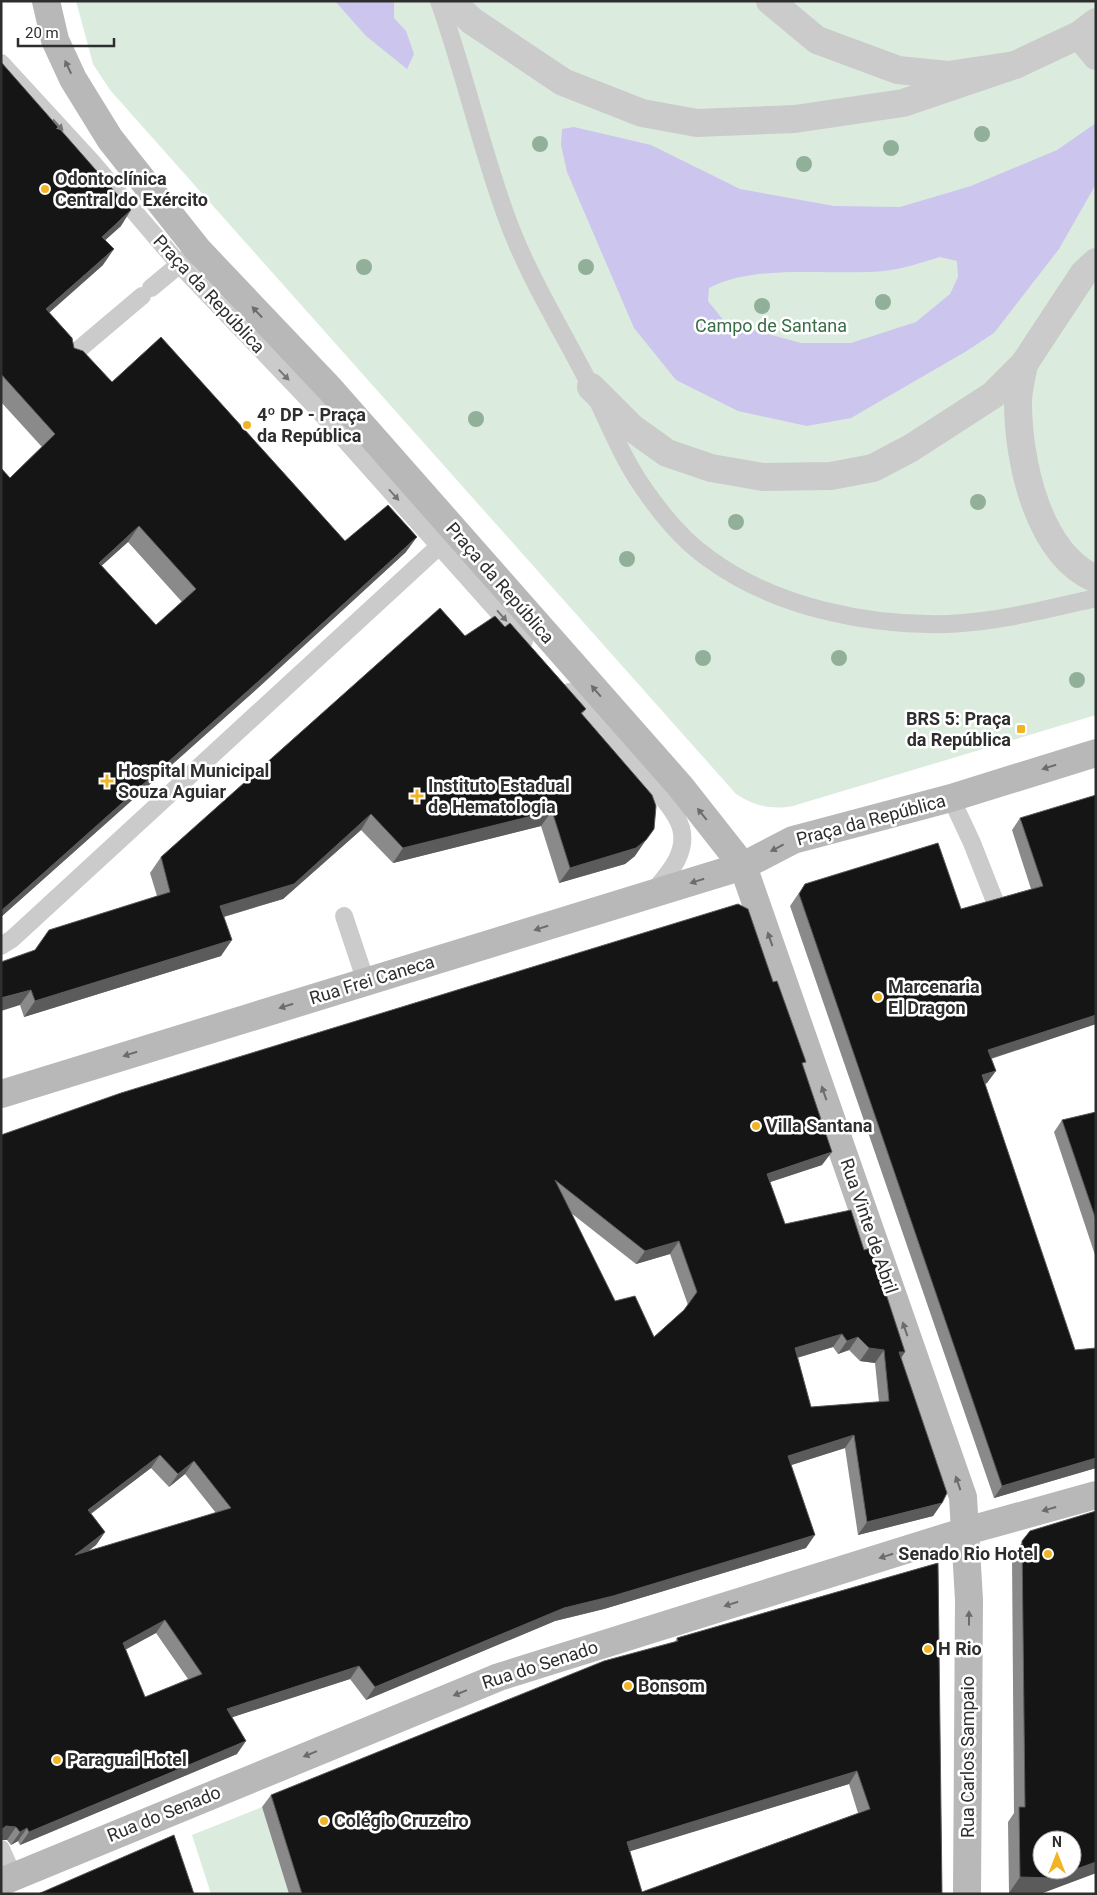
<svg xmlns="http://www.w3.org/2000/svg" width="1097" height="1895" font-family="Roboto,sans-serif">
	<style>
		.green { fill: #dbecdf }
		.water { fill: #ccc5ee; fill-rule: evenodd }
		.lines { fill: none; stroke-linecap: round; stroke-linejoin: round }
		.lane { stroke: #cbcbcb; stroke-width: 18 }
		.street { stroke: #cbcbcb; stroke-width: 28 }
		.secondary { stroke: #b8b8b8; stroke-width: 28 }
		.tree { fill: #92af9a }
		.wall { fill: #8a8a8a; fill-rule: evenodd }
		.shaded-wall { fill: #5b5b5b }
		.building { fill: #151515; stroke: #5b5b5b; fill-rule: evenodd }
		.oneway { fill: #6c6c6c }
		.oneway2 { fill: #757575 }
		.poi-dot { fill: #f0b425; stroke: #fff; stroke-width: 2 }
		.labels { text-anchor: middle; stroke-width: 5; stroke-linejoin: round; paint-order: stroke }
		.poi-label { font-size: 18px; font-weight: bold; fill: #2e2e2e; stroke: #fff; text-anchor: start }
		.street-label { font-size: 18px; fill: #2e2e2e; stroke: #fff }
		.park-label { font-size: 18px; fill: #396d48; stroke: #fff }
	</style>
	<rect width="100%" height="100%" fill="#fff"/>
	<g class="green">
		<path d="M76,1H1096V715L793,806C771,810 754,806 736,794L110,90L93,64Z"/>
		<path d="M262,1807L289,1894H211L192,1835Z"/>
	</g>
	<g class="water">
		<path d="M335,1H394V18L406,31L414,54L407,69L366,36Z"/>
		<path d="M1096,123V184L1059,249L994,333L965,352L851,418L807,426L738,411L676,380L634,328L567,172L561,145L562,129L574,127L651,145L740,189L834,206L900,207L971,186L1057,150ZM940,257L957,261L958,277L950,294L916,322L851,343H801L725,322L708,301L709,288C757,263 831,276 884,271C903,269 923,262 940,257Z"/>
	</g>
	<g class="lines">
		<g class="lane">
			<path d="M439,1C464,71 480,144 505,213C526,273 561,328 590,385C607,418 620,454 642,486C659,511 682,540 708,558C774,607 867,626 948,624C998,622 1048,609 1096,598"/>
			<path d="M1,63L92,162L179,264L313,404L524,641"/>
			<path d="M151,288L187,258"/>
			<path d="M71,356L142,296"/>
			<path d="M569,692C593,719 617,746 640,773C653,787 676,810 681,828C688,854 667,875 653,892"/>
			<path d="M951,798L972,843L994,899"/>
			<path d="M344,916L366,982"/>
			<path d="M1,946L12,939L448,538"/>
			<path d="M1,1849L13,1876"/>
		</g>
		<g class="street">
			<path d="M451,1L472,21L563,82L642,113L697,123L795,119L903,103L1015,65"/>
			<path d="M770,1L817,40L898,70L948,75L1015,65L1079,35L1096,22"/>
			<path d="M1079,35L1096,56"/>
			<path d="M1024,364C1022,376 1018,390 1018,402C1018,459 1037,554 1096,579"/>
			<path d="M591,387L632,428L667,453L711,468L763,477L831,476L873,468L911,448L993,395L1024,364L1084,273L1096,262"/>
		</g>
		<g class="secondary">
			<path d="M46,1L55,40L73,79L110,139L198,250L330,389L680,786L743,866L963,1497L969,1600L967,1894"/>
			<path d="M1,1094L743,866L793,840L951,798L1096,753"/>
			<path d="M1,1882L499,1677L966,1531L1096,1495"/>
		</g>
	</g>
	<g class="tree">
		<circle cx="982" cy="134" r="8"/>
		<circle cx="540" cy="144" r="8"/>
		<circle cx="891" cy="148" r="8"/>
		<circle cx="804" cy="164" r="8"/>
		<circle cx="364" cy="267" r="8"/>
		<circle cx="586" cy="267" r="8"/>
		<circle cx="883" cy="302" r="8"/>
		<circle cx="762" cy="306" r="8"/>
		<circle cx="476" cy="419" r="8"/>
		<circle cx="978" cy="502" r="8"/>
		<circle cx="736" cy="522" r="8"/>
		<circle cx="627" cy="559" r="8"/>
		<circle cx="703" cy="658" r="8"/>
		<circle cx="839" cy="658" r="8"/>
		<circle cx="1077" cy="680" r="8"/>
	</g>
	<g class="wall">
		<path d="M1,62L121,226L105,240L103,265L49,313L74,348L112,382L345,541L406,552L259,687L1,917V468L10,478L42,447L1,402ZM128,542L182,602L156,625L101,566Z"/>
		<path d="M505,627L586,709L582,714L635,856L625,864L559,883L541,826L393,863L361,830L283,899L224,917L221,956L24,1017L20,1005L35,950L157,896L150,873L161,857L465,636Z"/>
		<path d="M1020,818L1096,1024L991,1059L987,1083L985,1084L1096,1468L994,1498L790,906L805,884L961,909L1031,889L1012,830Z"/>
		<path d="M773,982L803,1066L822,1165L770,1182L785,1224L864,1250L905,1352L901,1358L942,1503L933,1516L858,1535L845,1448L791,1465L806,1548L604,1609L555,1621L366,1700L350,1679L232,1717L237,1754L20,1845L18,1841L11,1845L7,1840H1V1135ZM571,1213L636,1264L670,1254L688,1305L684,1310L654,1337L615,1301ZM833,1347L838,1354L849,1350L860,1361L875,1363L879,1402L811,1407L797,1358ZM151,1468L169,1487L185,1474L216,1513L87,1552L96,1545L105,1532L91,1513ZM156,1633L188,1679L145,1697L125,1649Z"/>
		<path d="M1096,1112V1258L1054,1132L1062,1120Z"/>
		<path d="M1096,1511V1873L1040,1894L1009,1893L1008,1822L1014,1813L1012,1557L1030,1531Z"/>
		<path d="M938,1563L942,1894H289L262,1807L271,1795L675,1642L677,1638ZM849,1784L858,1813L642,1892L629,1851Z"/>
	</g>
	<g class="shaded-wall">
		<path d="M131,210L121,226L92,252L102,237Z"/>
		<path d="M114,249L103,265L35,325L46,309Z"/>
		<path d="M139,526L128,542L88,578L99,563Z"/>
		<path d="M417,537L406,552L259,687L1,917V911Z"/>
		<path d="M552,811L541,826L393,863L403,848Z"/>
		<path d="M371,814L361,830L283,899L209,921L220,906Z"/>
		<path d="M646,840L635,856L625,864L559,883L570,868Z"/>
		<path d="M232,940L221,956L24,1017L35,1001Z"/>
		<path d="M31,990L20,1005L1,1011V998Z"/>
		<path d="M1096,1015V1024L980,1062L988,1050Z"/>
		<path d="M996,1071L987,1083L973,1087L982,1075Z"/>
		<path d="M832,1152L822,1165L758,1186L767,1174Z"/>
		<path d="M679,1241L670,1254L636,1264L645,1251Z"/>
		<path d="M842,1334L833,1347L786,1361L795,1348Z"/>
		<path d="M858,1337L849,1350L838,1354L847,1341Z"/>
		<path d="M869,1348L884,1350L875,1363L860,1361Z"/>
		<path d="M899,1352H905L896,1365Z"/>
		<path d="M854,1435L845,1448L779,1469L788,1456Z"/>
		<path d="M160,1455L151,1468L79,1523L88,1510Z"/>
		<path d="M1096,1458V1468L994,1498L1002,1486Z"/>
		<path d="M194,1461L185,1474L169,1487L178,1474Z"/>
		<path d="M942,1503L933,1516L858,1535L867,1522Z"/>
		<path d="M105,1532L96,1545L66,1568L75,1555Z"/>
		<path d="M815,1535L806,1548L604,1609L555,1621L366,1700L375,1687L564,1608Z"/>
		<path d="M165,1620L156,1633L114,1656L123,1643Z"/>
		<path d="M359,1666L350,1679L218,1722L227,1709Z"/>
		<path d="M246,1741L237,1754L20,1845L29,1832Z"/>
		<path d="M857,1771L849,1784L618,1855L627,1842Z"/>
		<path d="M6,1826L16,1827L7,1840H1V1830Z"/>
		<path d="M27,1828L18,1841L11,1845L20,1832Z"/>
		<path d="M1096,1862V1873L1040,1894L1009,1893L1020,1877Z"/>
	</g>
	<g class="building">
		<path d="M1,62L131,210L102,237L114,249L46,309L72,338L74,348L83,351L112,382L161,337L345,541L388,505L417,537L270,671L1,911V468L10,478L55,434L1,374ZM139,526L196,589L156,625L99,563Z"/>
		<path d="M440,608L465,636L495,616L505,627L510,623L586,709L581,713L652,795L656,806L654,829L646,840L636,848L570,868L552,811L403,848L371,814L294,884L220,906L232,940L35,1001L31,990L1,998V962L35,950L49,930L170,892L161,857Z"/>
		<path d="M1096,795V1015L988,1050L996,1071L982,1075L1075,1350L1096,1348V1458L1002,1486L799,894L805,884L938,843L961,909L1043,886L1020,818Z"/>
		<path d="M738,904L748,909L773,982L777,981L806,1062L802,1063L832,1152L767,1174L785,1224L851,1210L864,1250L871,1248L905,1352H899L947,1493L942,1503L867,1522L854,1435L788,1456L815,1535L613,1596L564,1608L375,1687L359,1666L227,1709L246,1741L29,1832L27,1828L20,1832L16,1827L6,1826L1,1830V1135L121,1093ZM555,1180L645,1251L679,1241L697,1292L684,1310L654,1337L635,1296L615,1301ZM842,1334L847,1341L858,1337L869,1348L884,1350L889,1401L811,1407L795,1348ZM160,1455L178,1474L194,1461L231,1508L75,1555L105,1532L88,1510ZM165,1620L202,1674L145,1697L123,1643Z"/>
		<path d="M1096,1112V1220L1062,1120Z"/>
		<path d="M1096,1511V1862L1051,1878L1020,1877L1019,1807H1025L1022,1541L1030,1531ZM1042,1840H1072V1870H1042Z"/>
		<path d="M938,1563L942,1894H302L271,1795L604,1661L678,1641L677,1638ZM857,1771L870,1809L642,1892L627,1842Z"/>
		<path d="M174,1835L194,1894H38Z"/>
	</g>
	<defs><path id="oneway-solid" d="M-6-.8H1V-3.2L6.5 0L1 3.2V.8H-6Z" transform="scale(1.25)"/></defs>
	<g class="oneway">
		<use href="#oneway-solid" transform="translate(68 67) rotate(-115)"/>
		<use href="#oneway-solid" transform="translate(257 312) rotate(-133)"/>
		<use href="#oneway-solid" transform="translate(596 691) rotate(-131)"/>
		<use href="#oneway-solid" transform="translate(1049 767) rotate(163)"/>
		<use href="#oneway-solid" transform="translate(702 814) rotate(-129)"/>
		<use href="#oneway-solid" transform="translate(777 848) rotate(152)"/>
		<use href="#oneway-solid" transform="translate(697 881) rotate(163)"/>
		<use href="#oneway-solid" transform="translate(541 928) rotate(163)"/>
		<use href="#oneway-solid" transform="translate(770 939) rotate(-109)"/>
		<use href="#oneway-solid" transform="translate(286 1006) rotate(163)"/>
		<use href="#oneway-solid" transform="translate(130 1054) rotate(163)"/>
		<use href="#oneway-solid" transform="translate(824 1093) rotate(-109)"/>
		<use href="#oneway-solid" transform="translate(905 1329) rotate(-109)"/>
		<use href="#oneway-solid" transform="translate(958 1483) rotate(-109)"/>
		<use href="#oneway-solid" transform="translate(1049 1509) rotate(164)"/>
		<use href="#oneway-solid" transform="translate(886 1556) rotate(163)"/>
		<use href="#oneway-solid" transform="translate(731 1604) rotate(163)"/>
		<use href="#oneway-solid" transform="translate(969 1618) rotate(-90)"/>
		<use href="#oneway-solid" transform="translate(460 1693) rotate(158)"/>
		<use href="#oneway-solid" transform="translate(310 1754) rotate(158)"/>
	</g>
	<g class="oneway2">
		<use href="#oneway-solid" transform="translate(58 125) rotate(47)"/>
		<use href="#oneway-solid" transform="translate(284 375) rotate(46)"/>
		<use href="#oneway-solid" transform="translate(394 495) rotate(48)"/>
		<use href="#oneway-solid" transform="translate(502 616) rotate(48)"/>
	</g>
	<g class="poi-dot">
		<circle cx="45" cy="189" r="5"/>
		<circle cx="247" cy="425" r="5"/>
		<rect x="1016" y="724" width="10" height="10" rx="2.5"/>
		<path d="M104.5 773.5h5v5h5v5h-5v5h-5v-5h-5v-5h5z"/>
		<path d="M414.5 788.5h5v5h5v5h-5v5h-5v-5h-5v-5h5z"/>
		<circle cx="878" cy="997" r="5"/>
		<circle cx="756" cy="1126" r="5"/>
		<circle cx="1048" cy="1554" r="5"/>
		<circle cx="928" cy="1649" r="5"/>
		<circle cx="628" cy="1686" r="5"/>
		<circle cx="57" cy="1760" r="5"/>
		<circle cx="324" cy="1821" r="5"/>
	</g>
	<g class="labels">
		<g class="poi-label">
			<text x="55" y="185">Odontoclínica<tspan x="55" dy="21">Central do Exército</tspan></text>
			<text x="257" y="421">4º DP - Praça<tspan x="257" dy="21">da República</tspan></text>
			<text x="1011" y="725" text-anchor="end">BRS 5: Praça<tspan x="1011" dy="21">da República</tspan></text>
			<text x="118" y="777">Hospital Municipal<tspan x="118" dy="21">Souza Aguiar</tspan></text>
			<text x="428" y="792">Instituto Estadual<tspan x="428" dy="21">de Hematologia</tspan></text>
			<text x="888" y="993">Marcenaria<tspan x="888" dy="21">El Dragon</tspan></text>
			<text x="766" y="1132">Villa Santana</text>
			<text x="1038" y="1560" text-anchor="end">Senado Rio Hotel</text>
			<text x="938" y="1655">H Rio</text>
			<text x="638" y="1692">Bonsom</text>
			<text x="67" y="1766">Paraguai Hotel</text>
			<text x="334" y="1827">Colégio Cruzeiro</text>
		</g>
		<g class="street-label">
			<text transform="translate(209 294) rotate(47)" y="6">Praça da República</text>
			<text transform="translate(500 583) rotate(49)" y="6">Praça da República</text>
			<text transform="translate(871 820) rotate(-15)" y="6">Praça da República</text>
			<text transform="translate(372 980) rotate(-17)" y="6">Rua Frei Caneca</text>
			<text transform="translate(869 1226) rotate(71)" y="6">Rua Vinte de Abril</text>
			<text transform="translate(540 1665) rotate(-18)" y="6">Rua do Senado</text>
			<text transform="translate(968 1757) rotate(-90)" y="6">Rua Carlos Sampaio</text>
			<text transform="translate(164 1814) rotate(-22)" y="6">Rua do Senado</text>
		</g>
		<g class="park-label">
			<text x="771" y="332">Campo de Santana</text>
		</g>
	</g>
	<rect width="1097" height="1895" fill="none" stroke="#2e2e2e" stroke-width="5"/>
	<g transform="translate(1057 1855)"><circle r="24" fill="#ffffff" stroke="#ababab"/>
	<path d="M0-4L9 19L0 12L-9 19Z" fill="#f0b425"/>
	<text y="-8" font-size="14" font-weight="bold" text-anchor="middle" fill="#2e2e2e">N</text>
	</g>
	<path d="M18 38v8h96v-8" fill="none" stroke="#2e2e2e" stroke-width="2.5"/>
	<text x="25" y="38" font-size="15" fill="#2e2e2e" stroke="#ffffff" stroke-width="4" paint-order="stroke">20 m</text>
</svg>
